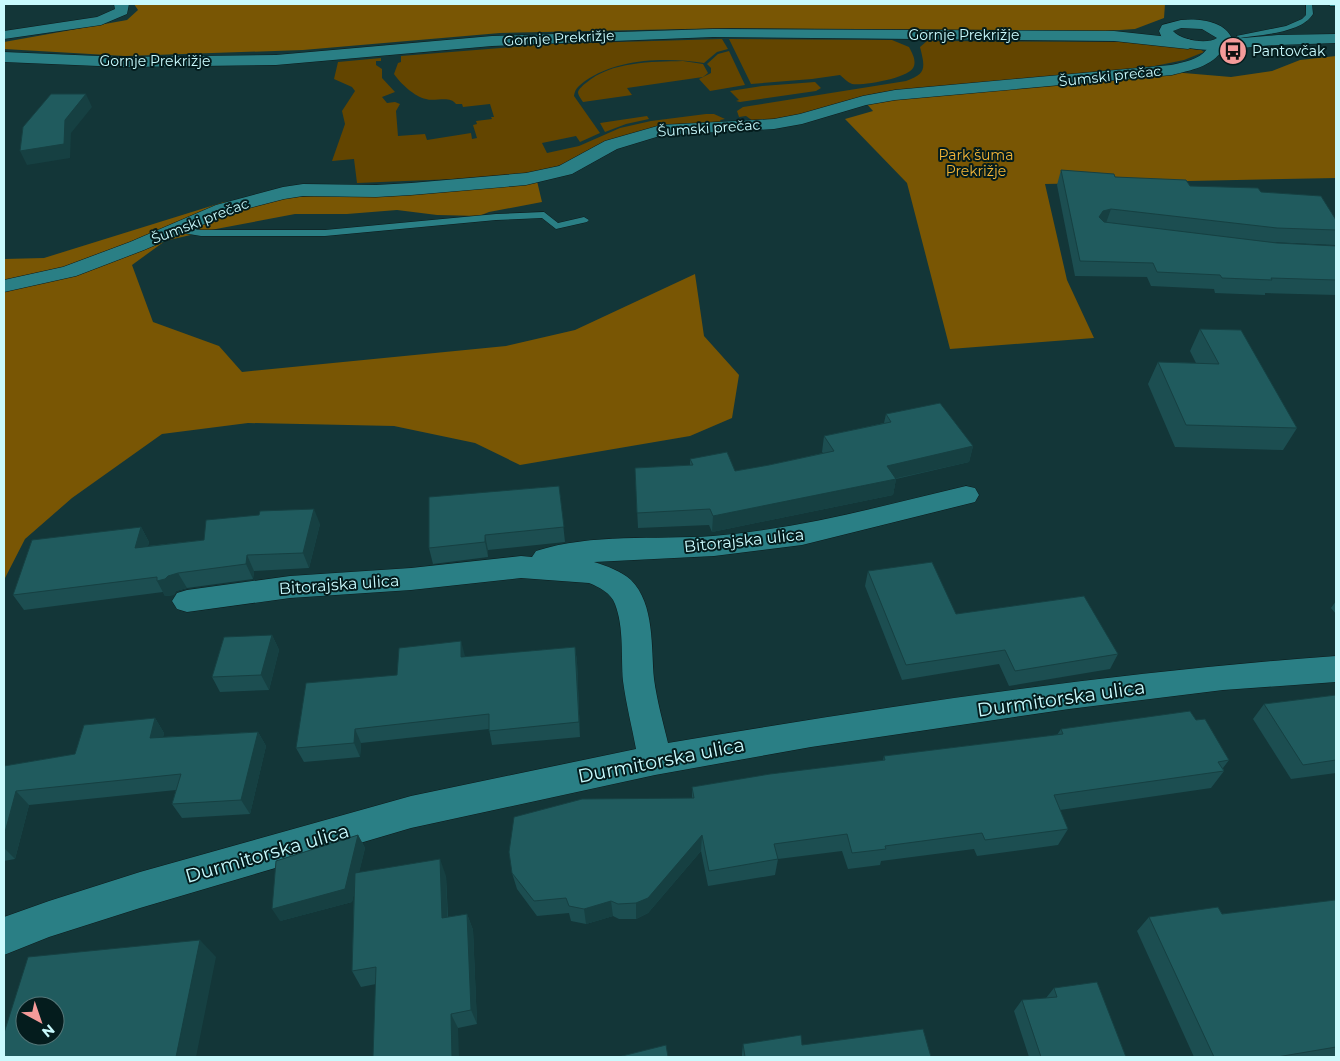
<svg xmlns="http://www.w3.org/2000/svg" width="1340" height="1061" font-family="Montserrat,sans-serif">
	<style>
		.green { fill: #634500 }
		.forest { fill: #795604 }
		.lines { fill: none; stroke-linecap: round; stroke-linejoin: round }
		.service-casing { stroke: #0c1b1c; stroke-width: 1 }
		.minor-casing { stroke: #0c1b1c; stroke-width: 1 }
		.tertiary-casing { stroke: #0c1b1c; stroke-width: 1 }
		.secondary-casing { stroke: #0c1b1c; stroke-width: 1 }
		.service { fill: #2a7f85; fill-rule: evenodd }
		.minor { fill: #2a7f85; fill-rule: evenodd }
		.tertiary { fill: #2a7f85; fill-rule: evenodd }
		.secondary { fill: #2a7f85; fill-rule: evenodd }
		.wall { fill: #1c4e51 }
		.shaded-wall { fill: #164042 }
		.building { fill: #205b5e; stroke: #164042; fill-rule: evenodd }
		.labels { text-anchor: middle; stroke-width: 4; stroke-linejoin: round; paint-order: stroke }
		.far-street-label { font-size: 14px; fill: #c9fafd; stroke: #041c1d }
		.far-poi-label { font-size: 14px; fill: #c9fafd; stroke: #041c1d; text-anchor: start }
		.far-park-label { font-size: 14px; fill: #f4b638; stroke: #041c1d }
		.street-label { font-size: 16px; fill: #c9fafd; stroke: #041c1d }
		.near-street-label { font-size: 19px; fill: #c9fafd; stroke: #041c1d }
	</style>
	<rect width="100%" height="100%" fill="#133638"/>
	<g class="green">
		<path d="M722,39L728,49L717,52L704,63C666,57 618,58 585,81C580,85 575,88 574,96L600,133L580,142L576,136L542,143L547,153L579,146L620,128L651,121L706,114H714L725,119L720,120L722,124L677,125L540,172L478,178L357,183L354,159L332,161L345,124L342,111L355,91L352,87L334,79L338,62L381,58V61H376V65L382,69V78L395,92L382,97L387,103L395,102L400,104L396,111L398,136L425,134L427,140L471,133L472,139L477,138L473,125L477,124L476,121L492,119L491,117H494L490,104L463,107L462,104H456C450,95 435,102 426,99C415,97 400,83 394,74L398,63L401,62V56L549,44Z"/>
		<path d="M729,39L892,40L909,47C912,53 916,59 914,66C911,78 863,86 852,84C847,82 844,78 840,75L812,79L751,84Z"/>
		<path d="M927,41L1123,42L1201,50L1204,52L1184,60L1145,68L877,93L782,120L753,121L746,116L739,117L737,111L743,107L906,81C927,74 925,67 920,47Z"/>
		<path d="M729,51L745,85L710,91L699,79L711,73V68L707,64L718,54Z"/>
		<path d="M683,61L703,64L708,73L703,77L627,88L632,95L583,102C581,99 578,95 578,92C579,89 583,85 586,83C611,61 652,62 683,61Z"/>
		<path d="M815,82L821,88L816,91L740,102L736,101L739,100L730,91L762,86Z"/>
		<path d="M647,116L649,119L626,124L605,132L600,123Z"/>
	</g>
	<g class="forest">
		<path d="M134,4H1165L1164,18L1135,29L1105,31L731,28L500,33L303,50L125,56L4,49V42L127,20L138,10Z"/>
		<path d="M1336,56V178L1045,184L1067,280L1094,338L950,349L907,183L845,119L873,111L866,103L943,93L1172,72L1231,77L1272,71L1300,60Z"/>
		<path d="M537,181L542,202L489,212L479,216L437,215L397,210L347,214H295L216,229L165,241L132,265L153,322L219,346L242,372L506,346L575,330L695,274L704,336L739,375L732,418L690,436L520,465L475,443L394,426L248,423L162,434L72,498L25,539L4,580V259L44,258L224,202Z"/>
	</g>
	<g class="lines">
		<g class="service-casing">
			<g id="service">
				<path d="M1306,4H1312L1313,14C1302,33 1260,35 1240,38L1236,36L1286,26L1302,19L1306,15Z"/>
				<path d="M1329,4H1336V6H1330Z"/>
				<path d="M544,212L558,223L584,217L589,220L587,222L556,229L542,218L496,220L325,236H201L177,232L172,229L177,226L201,230H325L496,214Z"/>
			</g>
		</g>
		<g class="minor-casing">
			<g id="minor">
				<path d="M114,4H129L127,14L101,25L4,39V31L97,17L115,9Z"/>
				<path d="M1213,41L1218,43L1223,49C1212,67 1191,70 1172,75L895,100L866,105L802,124L774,129L663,135L617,149L572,174L526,185L411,195L376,197L303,196L284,199L230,213L144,250L76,276L4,292V280L63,267L130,242L216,205L283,187L303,184L376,185L411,183L526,173L559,166L605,141L661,125L774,119L800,114L863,96L895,90L1171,65C1184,62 1199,60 1207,49L1205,46L1208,43Z"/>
				<path d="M966,486L975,488L979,495L975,502L802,545L714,556L594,562C607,566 621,571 631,580C655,604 651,648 654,679C657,701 663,722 668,743C889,706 1112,672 1336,656V682L1223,690L1069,709L811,747L655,775L411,828L140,908L49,937L4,955V917L49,901L140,872L411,796L636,749C632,727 626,704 623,681C621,656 624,627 615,604C611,593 599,587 589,583L521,578L411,590L290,598L187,612L177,609L172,601L177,593L187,590L290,576L411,568L521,556L532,557L536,551C592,533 655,540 713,536C799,529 882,506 966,486Z"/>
			</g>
		</g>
		<g class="tertiary-casing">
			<path id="tertiary" d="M713,29L1114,31L1188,39L1193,41L1196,44L1193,47L1188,49L1114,41L713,37L492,46L276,65L122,67L4,62V52L122,57L276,55L492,36Z"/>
		</g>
		<g class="secondary-casing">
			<path id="secondary" d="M1181,20C1198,18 1226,21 1232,39L1278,35L1336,34V43C1317,44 1298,44 1278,45C1240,46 1197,59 1162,38L1159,31L1162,25ZM1181,28L1202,29L1217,38C1207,45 1181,40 1173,31Z"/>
		</g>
		<use href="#service" class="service"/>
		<use href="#minor" class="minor"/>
		<use href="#tertiary" class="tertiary"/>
		<use href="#secondary" class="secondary"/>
	</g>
	<g class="wall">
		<path d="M1061,170L1190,186L1261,192L1336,220V242L1335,245L1270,242L1277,243L1336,246V295L1265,293V295L1215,293L1214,289L1151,286L1147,277L1075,276L1057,185Z"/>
		<path d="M1200,329L1297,428L1283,450L1175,447L1148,384L1158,362L1196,363L1190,351Z"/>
		<path d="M886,414L973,446L969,462L896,479L893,495L712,532L709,525L638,528L635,468L690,465V459L735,471L769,465L823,453L822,452L824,436L884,423Z"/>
		<path d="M559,486L565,542L488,550V557L433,564L429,548Z"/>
		<path d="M320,524L309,568L254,571L253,579L187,588L176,591L174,595L165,596L163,592L24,610L13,595L141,527L149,542L148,546L204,540Z"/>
		<path d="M868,571L956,614L1118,654L1110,669L1009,686L999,664L902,680L865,586Z"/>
		<path d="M1336,601V614L1331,608Z"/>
		<path d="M272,635L279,650L269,690L220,692L212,677Z"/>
		<path d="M575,647L577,662L580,737L492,745L489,729L361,743L360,757L304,762L296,748L397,675L465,657Z"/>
		<path d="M1336,695V773L1291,779L1253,719L1264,704Z"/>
		<path d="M155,718L164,733L163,737L258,732L266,746L250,814L182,818L172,804L176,790L29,805L15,859L4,861V766L75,754Z"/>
		<path d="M1196,720L1229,760L1223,768L1224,771L1211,788L1060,810L1068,829L1058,845L977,856L974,849L881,861L880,865L848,869L842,851L778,859L775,875L708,886L701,851L648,913L636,919H619L613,916L586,924L571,921L569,913L537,916L517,889L512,873L692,798V787L883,760L884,756L1057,735L1061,729Z"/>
		<path d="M358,835L365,848L359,872L446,876L448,917L467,914L473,930L477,1024L458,1028L376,984L361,987L352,971L354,893L352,902L280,921Z"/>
		<path d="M1336,902V1057H1194L1137,931L1149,917L1222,914Z"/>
		<path d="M1054,988L1126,1057H1029L1014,1011L1022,1000L1046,998Z"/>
		<path d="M743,1044L802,1045L931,1057H742V1054Z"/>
	</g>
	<g class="shaded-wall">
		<path d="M86,94L92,107L71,133L70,158L27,165L20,151L65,120Z"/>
		<path d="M1111,209L1106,223L1098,225L1099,217L1103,211Z"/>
		<path d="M973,446L969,462L884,481L887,466Z"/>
		<path d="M896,479L893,495L712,532L713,516Z"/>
		<path d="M314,509L320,524L309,568L303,553Z"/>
		<path d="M141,527L149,542L144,563L135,548Z"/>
		<path d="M485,535L488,550V557L485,542Z"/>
		<path d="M247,555L254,571L253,579L246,564Z"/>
		<path d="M178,573L187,588L176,591L174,595L165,596L157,581L168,576Z"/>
		<path d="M272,635L279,650L269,690L261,675Z"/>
		<path d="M461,641L465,656L461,657Z"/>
		<path d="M575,647L577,662L580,737L579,722Z"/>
		<path d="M155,718L164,733L160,752L150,738Z"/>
		<path d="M355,729L361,743L360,757L354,743Z"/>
		<path d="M258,732L266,746L250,814L241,800Z"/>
		<path d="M16,791L29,805L15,859L4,848V836Z"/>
		<path d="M358,835L365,848L352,902L280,921L272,909Z"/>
		<path d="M702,835L701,851L648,913L636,919V903Z"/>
		<path d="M440,859L446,876L448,934L442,918Z"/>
		<path d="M611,901L613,916L586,924L584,909Z"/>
		<path d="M467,914L473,930L477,1024L471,1010Z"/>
		<path d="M200,940L216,957L196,1057H176Z"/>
		<path d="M451,1014L458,1028L459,1057H452Z"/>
	</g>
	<g class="building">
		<path d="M51,94H86L65,120L64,144L20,151L23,127Z"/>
		<path d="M1061,170L1114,174L1115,177L1186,180L1190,186L1258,188L1261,192L1321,196L1336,220V230L1277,228L1111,209L1103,211L1099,217L1104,222L1277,243L1336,246V280L1271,278L1272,280L1222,278L1220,275L1157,272L1153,263L1080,261Z"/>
		<path d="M1200,329L1241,330L1297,428L1186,425L1158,362L1219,364Z"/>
		<path d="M940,403L973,446L887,466L896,479L713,516L710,509L637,513L635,468L693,465L690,459L727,452L735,471L769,465L834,451L824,436L891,422L886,414Z"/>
		<path d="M559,486L564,527L485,535V542L429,548V497Z"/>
		<path d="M314,509L303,553L247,555L246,564L178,573L168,576L165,579L157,581V577L13,595L32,540L141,527L135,548L204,540L206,520L259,515L260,511Z"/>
		<path d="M932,562L956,614L1084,596L1118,654L1015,671L1005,650L906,665L868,571Z"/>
		<path d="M272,635L261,675L212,677L224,637Z"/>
		<path d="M461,641V657L575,647L579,722L489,731V714L355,729L354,743L296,748L306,683L397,675L399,648Z"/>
		<path d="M1336,695V760L1303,765L1264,704Z"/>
		<path d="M1190,711L1196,720L1205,719L1229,760L1218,762L1224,771L1054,795L1068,829L985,840L982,833L885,846L886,849L852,853L847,834L774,844L778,859L709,871L702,835L648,898L636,903L618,904L611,901L584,909L569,906L566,898L534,901L512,873L509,852L514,817L582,799L694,798L692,787L770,774L885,760L884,756L1063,734L1061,729Z"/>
		<path d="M155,718L150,738L258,732L241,800L172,804L181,774L16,791L4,836V766L75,754L84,725Z"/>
		<path d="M358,835L345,889L272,909L276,861Z"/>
		<path d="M440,859L442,918L467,914L471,1010L451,1014L452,1057H373L376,967L352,971L355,873Z"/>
		<path d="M1335,900L1336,902V1047L1277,1057H1214L1149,917L1218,907L1222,914Z"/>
		<path d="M200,940L176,1057H4V1033L28,957ZM25,1006H55V1036H25Z"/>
		<path d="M1097,982L1126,1057H1041L1022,1000L1057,997L1054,988Z"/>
		<path d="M923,1029L931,1057H745L743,1044L801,1035L802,1045Z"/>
		<path d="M666,1045L668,1057H618Z"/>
	</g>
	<defs>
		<g id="bus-disc" transform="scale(1.4375)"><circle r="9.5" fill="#f59b9a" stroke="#041c1d"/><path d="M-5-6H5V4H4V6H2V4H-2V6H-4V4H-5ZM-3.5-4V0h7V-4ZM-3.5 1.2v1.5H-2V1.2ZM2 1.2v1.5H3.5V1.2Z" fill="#111"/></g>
	</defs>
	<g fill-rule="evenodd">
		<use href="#bus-disc" x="1233" y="51"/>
	</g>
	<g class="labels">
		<g class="far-street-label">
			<text x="964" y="40">Gornje Prekrižje</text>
			<text transform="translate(559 38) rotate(-3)" y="5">Gornje Prekrižje</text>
			<text x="155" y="66">Gornje Prekrižje</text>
			<text transform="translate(1110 76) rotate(-6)" y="5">Šumski prečac</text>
			<text transform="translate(709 128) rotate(-4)" y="5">Šumski prečac</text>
			<text transform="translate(200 221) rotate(-21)" y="5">Šumski prečac</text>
		</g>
		<g class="far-poi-label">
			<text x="1252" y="56">Pantovčak</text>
		</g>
		<g class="far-park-label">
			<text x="976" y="160">Park šuma<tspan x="976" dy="16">Prekrižje</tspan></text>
		</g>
		<g class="street-label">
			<text transform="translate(744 540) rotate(-6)" y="6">Bitorajska ulica</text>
			<text transform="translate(339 584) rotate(-4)" y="6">Bitorajska ulica</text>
		</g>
		<g class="near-street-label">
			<text transform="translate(1061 698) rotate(-8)" y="7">Durmitorska ulica</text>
			<text transform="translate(661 760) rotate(-11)" y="7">Durmitorska ulica</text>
			<text transform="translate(267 853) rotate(-16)" y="7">Durmitorska ulica</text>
		</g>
	</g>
	<rect width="1340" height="1061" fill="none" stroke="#c9fafd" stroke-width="10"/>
	<g transform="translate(40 1021) rotate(140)"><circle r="24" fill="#041c1d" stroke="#537577"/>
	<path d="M0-4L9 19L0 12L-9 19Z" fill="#f59b9a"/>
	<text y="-8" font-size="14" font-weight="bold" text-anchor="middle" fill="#c9fafd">N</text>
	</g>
</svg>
